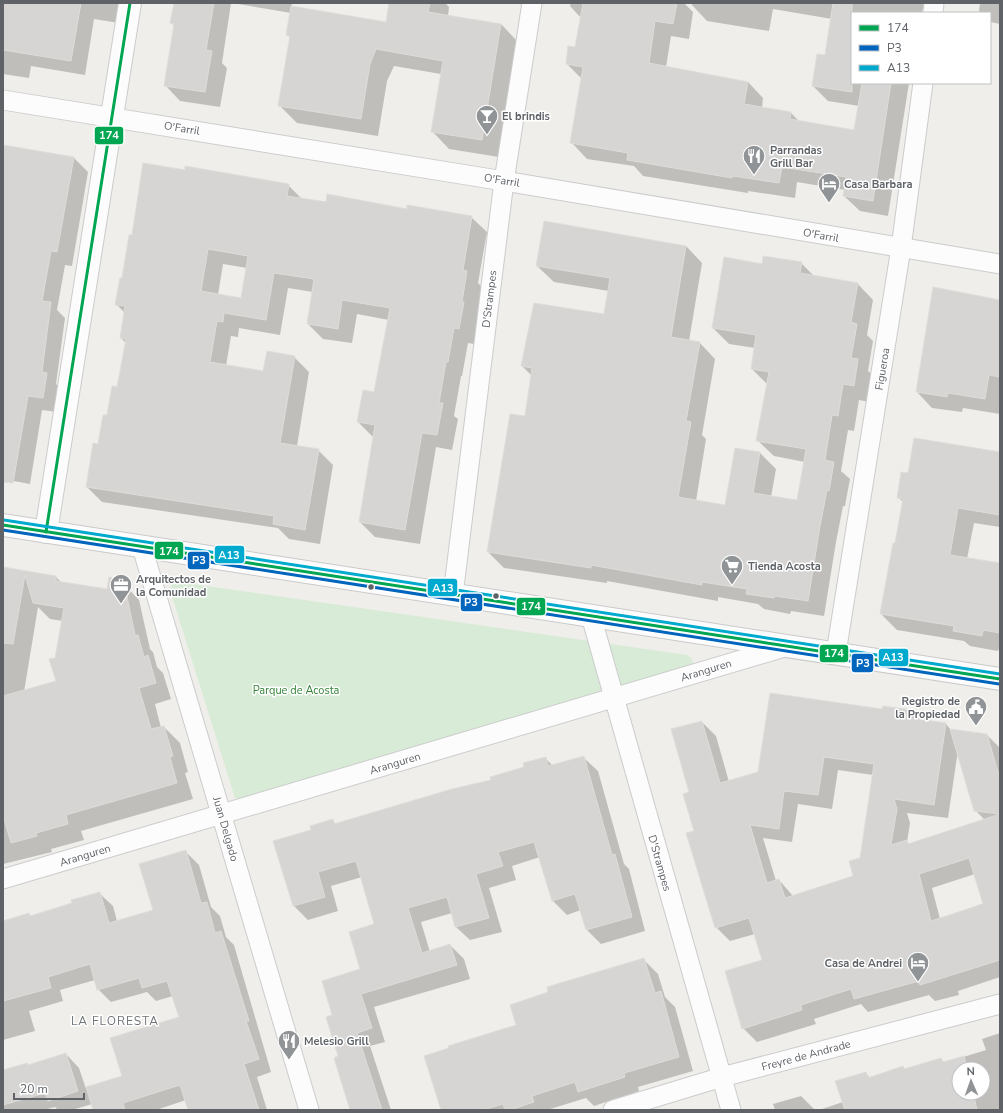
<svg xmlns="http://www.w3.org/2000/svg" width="1003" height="1113" font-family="'Nunito Sans',sans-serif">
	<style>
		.green { fill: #d8ebd6 }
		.shadow { fill: #0003; fill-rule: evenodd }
		.building { fill: #d6d5d3; stroke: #deddd9; fill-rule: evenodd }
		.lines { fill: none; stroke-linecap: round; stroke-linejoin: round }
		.minor-casing { stroke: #cbcccc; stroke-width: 21 }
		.tertiary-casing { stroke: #cbcccc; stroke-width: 24 }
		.secondary-casing { stroke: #cacacb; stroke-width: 24 }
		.minor { stroke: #fdfcfc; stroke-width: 19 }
		.tertiary { stroke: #fdfcfc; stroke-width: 22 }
		.secondary { stroke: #fdfcfc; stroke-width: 22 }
		.bus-1-casing { stroke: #fff; stroke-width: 6 }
		.bus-2-casing { stroke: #fff; stroke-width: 6 }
		.bus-3-casing { stroke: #fff; stroke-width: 6 }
		.bus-1 { stroke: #00a651; stroke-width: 3 }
		.bus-2 { stroke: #0065bd; stroke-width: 3 }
		.bus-3 { stroke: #00a9ce; stroke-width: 3 }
		.bus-dot { fill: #5f6368; stroke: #fff; stroke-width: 1.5 }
		.labels { text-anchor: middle; stroke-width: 3; stroke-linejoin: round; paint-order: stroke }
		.poi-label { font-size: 11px; font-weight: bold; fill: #5f6368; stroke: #fff; text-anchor: start }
		.street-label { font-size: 11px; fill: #5f6368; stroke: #fff }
		.park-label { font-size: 11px; fill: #348238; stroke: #fff }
		.neighbourhood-label { font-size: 12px; letter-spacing: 1px; fill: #70757a; stroke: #fff }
		.line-badge { stroke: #fff; stroke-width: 1.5 }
		.badge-label { font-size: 11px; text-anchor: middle; font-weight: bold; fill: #fff }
	</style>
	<rect width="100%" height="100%" fill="#efeeea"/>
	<path class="green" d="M172,581L687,655L692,659L693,664L690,670L242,800L235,798L170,590Z"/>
	<g class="shadow">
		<path d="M3,3H122L119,23L94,19L85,75L31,66L29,78L3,74Z"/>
		<path d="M174,3H231L222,63L227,68L220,107L180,101L165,85L175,26L171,23Z"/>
		<path d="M232,3H292L291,8L387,23L390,3H445L449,7L448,16L501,24L518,42L499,157L449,149L432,131L441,74L394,66L387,81L378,136L297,123L279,105L291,38L287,35L291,13Z"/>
		<path d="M571,3H684L693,12L689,39L671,36L666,67L748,82L763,98L762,108L791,113L800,122L855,131L859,106L828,101L813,86L825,56L832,19L773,9L769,31L707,21L692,5V3H924L922,13H852V83H909L888,216L860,211L844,196L845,190L797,182L795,198L748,191V193L643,176L634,166L587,159L572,143L582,79L567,64L576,48L581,18L570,6Z"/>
		<path d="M980,3H1000V24L990,22V13H981L979,11Z"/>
		<path d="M3,147L74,158L88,172L72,266L65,265L57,310L65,318L56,384L61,389L57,412L42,410L30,484L3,479Z"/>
		<path d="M288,185L302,199L471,217L487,232L478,283L482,287L477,316L478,318L474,344L468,343L462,376H461L454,416L458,419L452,450L436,447L420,544L375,537L360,522L374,438L358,422L375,393L389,320L357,314L352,343L323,339L308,324L313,292L288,288L280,335L239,328L238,337L231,336L226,366L264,372L294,357L309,372L297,446L318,450L333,465L320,544L289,539L278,528L102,502L87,487L118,388L126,343L121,338L125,313L116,304ZM223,264L247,268L242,299L218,295Z"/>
		<path d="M686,246L702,263L689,341L699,342L715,359L702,435L706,439L696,501L726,506L760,453L776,469L771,497L798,501L805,462L774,456L757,440L767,384L752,369L755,348L729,344L713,328L763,265L801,263L815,277L857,283L873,300L867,335L873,341L868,371L874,376L870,402L859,400L854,431L848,430L841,471L850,479L845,506H843L836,542L824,616L791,611L790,614L764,609L758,604L718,597V601L607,581V583L504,568L488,552L525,417L532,376L522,366L605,315L609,291L554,282L537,266Z"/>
		<path d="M1000,301V414L963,408L962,412L932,408L917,392Z"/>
		<path d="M1000,453V527L974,523L967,559L1000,564V646L998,651L970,646L964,641L897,630L881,614L896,545L903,502L898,497L909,474Z"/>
		<path d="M3,568L56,577L61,582L108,590L123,583L139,600L150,649L153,652L157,667L163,673L171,699L155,704L161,728L164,727L180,743L188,772L185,773L193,799L81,831L84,840L51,849L52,852L3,864ZM38,607L50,619L63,621L56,658L57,682L24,692Z"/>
		<path d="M883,711H911L921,720L946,724L951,730L987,735L1000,748V977L958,991L959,995L935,1001L929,995L868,1012L861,1004L814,1019L816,1024L757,1042L743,1028L763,961L755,934L730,941L716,927L695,832L690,793L702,722L716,736L729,782L759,773ZM958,750L975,810L985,820L909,844L907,842L910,823L907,813L948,818ZM838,770L873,775L861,858L855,876L793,896L779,880L776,881L763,838L792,842L798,804L832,809ZM975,874L984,903L940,919L932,888Z"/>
		<path d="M545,758L553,766L584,758L598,771L624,864L629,869L645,931L601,944L587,930L581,910L567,915L553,901L540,857L512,866L516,880L489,888L502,932L470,940L456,927L452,913L421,922L430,952L450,945L464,959L470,979L374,1007L385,1042L370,1046L391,1110H352L340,1057L334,1016L362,969L376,925L362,877L331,886L338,911L308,920L294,906L274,842L312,831L333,821L336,824L492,780Z"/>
		<path d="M186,852L199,865L211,907L220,916L226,937L234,945L271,1072L257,1077L267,1110H189L186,1100L156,1110H94L92,1104L72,1110H58L55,1107L44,1110H3V1071L29,1066L66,1054L79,1068L86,1089L124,1077L180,1017L173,996L156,1001L147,992L111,1002L98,989L95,980L60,990L63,1001L29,1011L35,1031L3,1040V922L28,914L31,917L73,904L99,893L113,906L117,921L154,911Z"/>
		<path d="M644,960L658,974L665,997L675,1007L693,1071L638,1087L639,1091L594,1106L586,1098L547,1110H442L517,1026Z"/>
		<path d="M1000,1033V1110H819L843,1102L866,1073L870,1078L903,1067L905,1069L941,1060L944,1063L986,1050L982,1039ZM959,1069H983V1093H959Z"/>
		<path d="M801,1096L815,1110H775L773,1104Z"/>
	</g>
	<g class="building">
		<path d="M3,3H81L71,61L3,50Z"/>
		<path d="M174,3H214L206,50L212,51L205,92L164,86L174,24L170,23Z"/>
		<path d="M389,3H430L428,12L501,24L482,140L431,132L443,61L376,49L370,64L361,119L278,106L290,36L286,35L291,6L386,22Z"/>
		<path d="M583,3H677L673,24L655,21L649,63L748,82L744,104L791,112L790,119L854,130L862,83H891L873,201L843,196L846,177L782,167L779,183L733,176L732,178L627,160L628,153L570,143L583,67L566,64L568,46L575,47Z"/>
		<path d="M833,3H852V92L812,86L817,54L825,55Z"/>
		<path d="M3,145L74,157L57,252L51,251L42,301L51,302L42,372L47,373L43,398L28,396L13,483L3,482Z"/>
		<path d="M143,163L185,170V166L289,184L287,196L326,202L327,194L407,209V205L472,216L463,270L467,271L462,302H464L459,329L454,328L448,362H446L439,403H443L437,435L422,433L405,530L359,522L375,425L357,422L363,390L374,392L390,308L342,300L338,329L307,324L314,279L274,273L266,320L224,313L223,322L217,321L210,362L263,371L267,351L295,356L280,443L319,449L305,530L273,524L274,516L86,487L93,443L98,444L103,415H107L112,386L117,387L126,339L120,338L125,306L115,305L120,278H122L129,235H132ZM208,249L248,256L241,298L201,291Z"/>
		<path d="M544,221L686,246L671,337L700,342L686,421L691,422L678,497L725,505L735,448L760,452L753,493L797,500L806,449L756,441L769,372L751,369L756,335L712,328L724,257L762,264L763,256L802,262L800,273L858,283L851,322L857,324L851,358L858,359L854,386L843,384L838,416L832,415L825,460L834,462L829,491L827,490L820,526L808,601L775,596L774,598L746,594L747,589L702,582V585L591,565V568L487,552L510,414L525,416L532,368L521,366L534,303L604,314L610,278L536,266Z"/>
		<path d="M933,287L1000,300V377L989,375L985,399L948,393L947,397L916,392Z"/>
		<path d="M914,438L1000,452V515L958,508L950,555L1000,563V633L983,630L982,636L953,631L954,626L880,614L893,543H895L903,499L897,498L901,472L908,473Z"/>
		<path d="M3,567L56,576V581L107,589L109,577L124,582L135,635H138L144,657L148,655L156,683L139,688L151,729L164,726L173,756L170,757L177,783L66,815L68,824L36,833L37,836L11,843L3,815V696L56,681L49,659L55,658L64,608L33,603L25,575L13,644L3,643Z"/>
		<path d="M770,693L882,709L883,706L912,710L910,718L946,723L934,805L894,799L897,809L891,845L907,840L908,844L1000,814V960L920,985L919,981L854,999L851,989L801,1005L802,1010L742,1029L725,971L762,960L749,918L715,928L686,833L694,831L683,794L689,792L671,729L702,721L720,783L758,772ZM824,757L874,764L860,858L849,861L853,876L785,898L779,879L767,883L750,825L779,829L784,791L818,795ZM969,858L983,904L931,921L919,874Z"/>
		<path d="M950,729L987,734L1000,779V814L974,811Z"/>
		<path d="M584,756L612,855L615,854L632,917L586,930L575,894L552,901L534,842L498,852L503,866L476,874L489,918L455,927L447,897L408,908L422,953L450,944L457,965L361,994L372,1028L357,1033L382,1110H350L334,1058L338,1056L326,1017L332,1015L322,981L360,969L349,932L374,924L356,861L318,872L325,897L293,906L273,841L311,830L310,826L333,819L334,824L452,789L491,780L490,777L524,767L523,763L546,757L548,766Z"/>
		<path d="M186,850L201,903L207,902L215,933L221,931L249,1021H246L259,1059L244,1064L259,1110H188L180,1085L123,1103L125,1110H93L86,1087L122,1076L110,1038L179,1017L167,981L142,988L139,978L97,990L90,964L48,977L51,988L3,1001V921L29,913L30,916L72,903L71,900L100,892L109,923L153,910L139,864Z"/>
		<path d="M644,958L655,993L661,991L679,1057L624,1073L625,1077L578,1092L575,1082L532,1096L534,1102L510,1110H505L503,1104L483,1110H441L424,1056L449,1048L448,1046L516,1025L510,1005L548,992L547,987Z"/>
		<path d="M66,1053L78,1091L48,1101L45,1093L3,1105V1070L27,1063L28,1065Z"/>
		<path d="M964,1056L967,1069H959V1093H973L977,1110H845L835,1081L866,1072L868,1078L903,1066L904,1069L941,1058L943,1062Z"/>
	</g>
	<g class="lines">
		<g class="minor-casing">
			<g id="minor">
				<path d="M933,13L934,3"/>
				<path d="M3,100L504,181L1000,264"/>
				<path d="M142,547L309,1110"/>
				<path d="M453,595L504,181L532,3"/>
				<path d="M591,616L731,1110"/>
				<path d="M836,653L901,248L923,83"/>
				<path d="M3,879L788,646"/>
				<path d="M613,1110L722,1077L1000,1004"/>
			</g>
		</g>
		<g class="tertiary-casing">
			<path id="tertiary" d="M46,532L130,3"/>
		</g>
		<g class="secondary-casing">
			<path id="secondary" d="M3,525L1000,679"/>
		</g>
		<use href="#minor" class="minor"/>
		<use href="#tertiary" class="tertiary"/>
		<use href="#secondary" class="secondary"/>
		<g class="bus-1-casing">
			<g id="bus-1">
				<path d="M3,525L1000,679"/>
				<path d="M46,532L130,3"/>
			</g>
		</g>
		<g class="bus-2-casing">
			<path id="bus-2" d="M3,530L999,684"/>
		</g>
		<g class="bus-3-casing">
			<path id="bus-3" d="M4,520L1000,674"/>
		</g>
		<use href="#bus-1" class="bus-1"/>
		<use href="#bus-2" class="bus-2"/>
		<use href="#bus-3" class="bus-3"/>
	</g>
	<defs>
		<g id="bar-pin" transform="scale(1.15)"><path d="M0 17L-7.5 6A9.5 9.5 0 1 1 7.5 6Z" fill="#919496" stroke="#fff"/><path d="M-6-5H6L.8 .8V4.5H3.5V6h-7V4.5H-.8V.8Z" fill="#fff"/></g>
		<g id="restaurant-pin" transform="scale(1.15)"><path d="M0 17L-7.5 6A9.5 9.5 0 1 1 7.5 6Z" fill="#919496" stroke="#fff"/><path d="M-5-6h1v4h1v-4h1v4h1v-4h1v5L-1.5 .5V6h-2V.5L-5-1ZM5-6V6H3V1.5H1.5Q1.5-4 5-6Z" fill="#fff"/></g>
		<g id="hotel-pin" transform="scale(1.15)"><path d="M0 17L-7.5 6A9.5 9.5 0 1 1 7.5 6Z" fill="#919496" stroke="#fff"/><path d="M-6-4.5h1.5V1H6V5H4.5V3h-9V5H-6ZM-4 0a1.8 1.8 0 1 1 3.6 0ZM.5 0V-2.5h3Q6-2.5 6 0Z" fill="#fff"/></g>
		<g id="supermarket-pin" transform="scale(1.15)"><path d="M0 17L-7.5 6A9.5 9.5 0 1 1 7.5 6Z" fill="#919496" stroke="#fff"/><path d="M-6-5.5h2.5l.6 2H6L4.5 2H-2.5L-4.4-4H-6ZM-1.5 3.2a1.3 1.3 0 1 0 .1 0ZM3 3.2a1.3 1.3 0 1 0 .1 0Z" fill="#fff"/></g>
		<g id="office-pin" transform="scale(1.15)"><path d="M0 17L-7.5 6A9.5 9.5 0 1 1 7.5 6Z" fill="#919496" stroke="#fff"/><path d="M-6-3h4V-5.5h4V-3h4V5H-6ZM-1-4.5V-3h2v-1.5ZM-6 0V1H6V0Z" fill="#fff"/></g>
		<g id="civic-pin" transform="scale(1.15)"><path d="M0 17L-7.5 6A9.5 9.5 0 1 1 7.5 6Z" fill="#919496" stroke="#fff"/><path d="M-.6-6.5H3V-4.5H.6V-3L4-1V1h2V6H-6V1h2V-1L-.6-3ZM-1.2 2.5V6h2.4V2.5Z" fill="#fff"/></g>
	</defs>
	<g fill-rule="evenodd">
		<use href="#bar-pin" x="487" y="116"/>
		<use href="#restaurant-pin" x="754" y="156"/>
		<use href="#hotel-pin" x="829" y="184"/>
		<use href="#supermarket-pin" x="732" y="566"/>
		<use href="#office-pin" x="121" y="585"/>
		<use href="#civic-pin" x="976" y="707"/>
		<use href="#hotel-pin" x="918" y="963"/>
		<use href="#restaurant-pin" x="289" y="1041"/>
	</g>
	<g class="bus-dot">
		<circle cx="371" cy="587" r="3.5"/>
		<circle cx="496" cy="596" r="3.5"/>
	</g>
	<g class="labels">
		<g class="poi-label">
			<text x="502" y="120">El brindis</text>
			<text x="770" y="154">Parrandas<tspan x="770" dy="13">Grill Bar</tspan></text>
			<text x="844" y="188">Casa Barbara</text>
			<text x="748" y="570">Tienda Acosta</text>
			<text x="136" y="583">Arquitectos de<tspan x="136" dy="13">la Comunidad</tspan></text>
			<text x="960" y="705" text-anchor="end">Registro de<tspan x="960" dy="13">la Propiedad</tspan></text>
			<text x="902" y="967" text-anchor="end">Casa de Andrei</text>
			<text x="304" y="1045">Melesio Grill</text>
		</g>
		<g class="street-label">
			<text transform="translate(182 128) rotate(9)" y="4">O'Farril</text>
			<text transform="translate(502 180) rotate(9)" y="4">O'Farril</text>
			<text transform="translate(821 235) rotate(10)" y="4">O'Farril</text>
			<text transform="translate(489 299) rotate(-83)" y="4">D'Strampes</text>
			<text transform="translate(882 369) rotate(-81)" y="4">Figueroa</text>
			<text transform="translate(706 670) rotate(-17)" y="4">Aranguren</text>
			<text transform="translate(395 763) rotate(-17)" y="4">Aranguren</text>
			<text transform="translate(226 829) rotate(74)" y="4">Juan Delgado</text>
			<text transform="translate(85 855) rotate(-17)" y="4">Aranguren</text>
			<text transform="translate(660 863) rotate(74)" y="4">D'Strampes</text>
			<text transform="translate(806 1055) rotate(-15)" y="4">Freyre de Andrade</text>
		</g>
		<g class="park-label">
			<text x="296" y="694">Parque de Acosta</text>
		</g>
		<g class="neighbourhood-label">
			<text x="115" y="1025">LA FLORESTA</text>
		</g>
	</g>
	<g class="line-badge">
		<rect x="94" y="126" width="30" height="19" rx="4" fill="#00a651"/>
		<rect x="154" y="541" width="30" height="19" rx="4" fill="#00a651"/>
		<rect x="214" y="545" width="31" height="19" rx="4" fill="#00a9ce"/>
		<rect x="187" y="551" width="23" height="19" rx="4" fill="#0065bd"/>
		<rect x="427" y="578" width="31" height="19" rx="4" fill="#00a9ce"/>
		<rect x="460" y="593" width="23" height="19" rx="4" fill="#0065bd"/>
		<rect x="516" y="597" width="30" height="19" rx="4" fill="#00a651"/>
		<rect x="819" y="644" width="30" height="19" rx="4" fill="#00a651"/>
		<rect x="878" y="648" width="31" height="19" rx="4" fill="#00a9ce"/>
		<rect x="851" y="653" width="23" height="20" rx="4" fill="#0065bd"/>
	</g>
	<g class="badge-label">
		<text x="109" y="139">174</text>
		<text x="169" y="555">174</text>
		<text x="229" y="559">A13</text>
		<text x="199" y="564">P3</text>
		<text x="443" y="592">A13</text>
		<text x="471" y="606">P3</text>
		<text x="531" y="610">174</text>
		<text x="834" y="657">174</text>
		<text x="893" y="661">A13</text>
		<text x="863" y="667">P3</text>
	</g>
	<rect width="1003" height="1113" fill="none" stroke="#5f6368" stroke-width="8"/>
	<rect x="851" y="12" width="140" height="72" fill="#ffffff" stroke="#bfc1c3"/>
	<rect x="859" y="25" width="20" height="6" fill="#00a651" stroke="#bfc1c3"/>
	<text x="887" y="32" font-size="12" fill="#5f6368">174</text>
	<rect x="859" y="45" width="20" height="6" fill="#0065bd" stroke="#bfc1c3"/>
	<text x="887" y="52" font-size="12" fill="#5f6368">P3</text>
	<rect x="859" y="65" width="20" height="6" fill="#00a9ce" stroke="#bfc1c3"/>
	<text x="887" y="72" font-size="12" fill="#5f6368">A13</text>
	<g transform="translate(971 1081) rotate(358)"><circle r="19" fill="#ffffff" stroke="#bfc1c3"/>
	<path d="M0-3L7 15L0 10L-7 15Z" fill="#919496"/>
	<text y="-6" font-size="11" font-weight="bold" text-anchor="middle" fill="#5f6368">N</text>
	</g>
	<path d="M14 1093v6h70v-6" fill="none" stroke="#5f6368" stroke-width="2"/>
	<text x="20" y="1093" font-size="12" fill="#5f6368" stroke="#ffffff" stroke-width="3" paint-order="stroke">20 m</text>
</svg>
